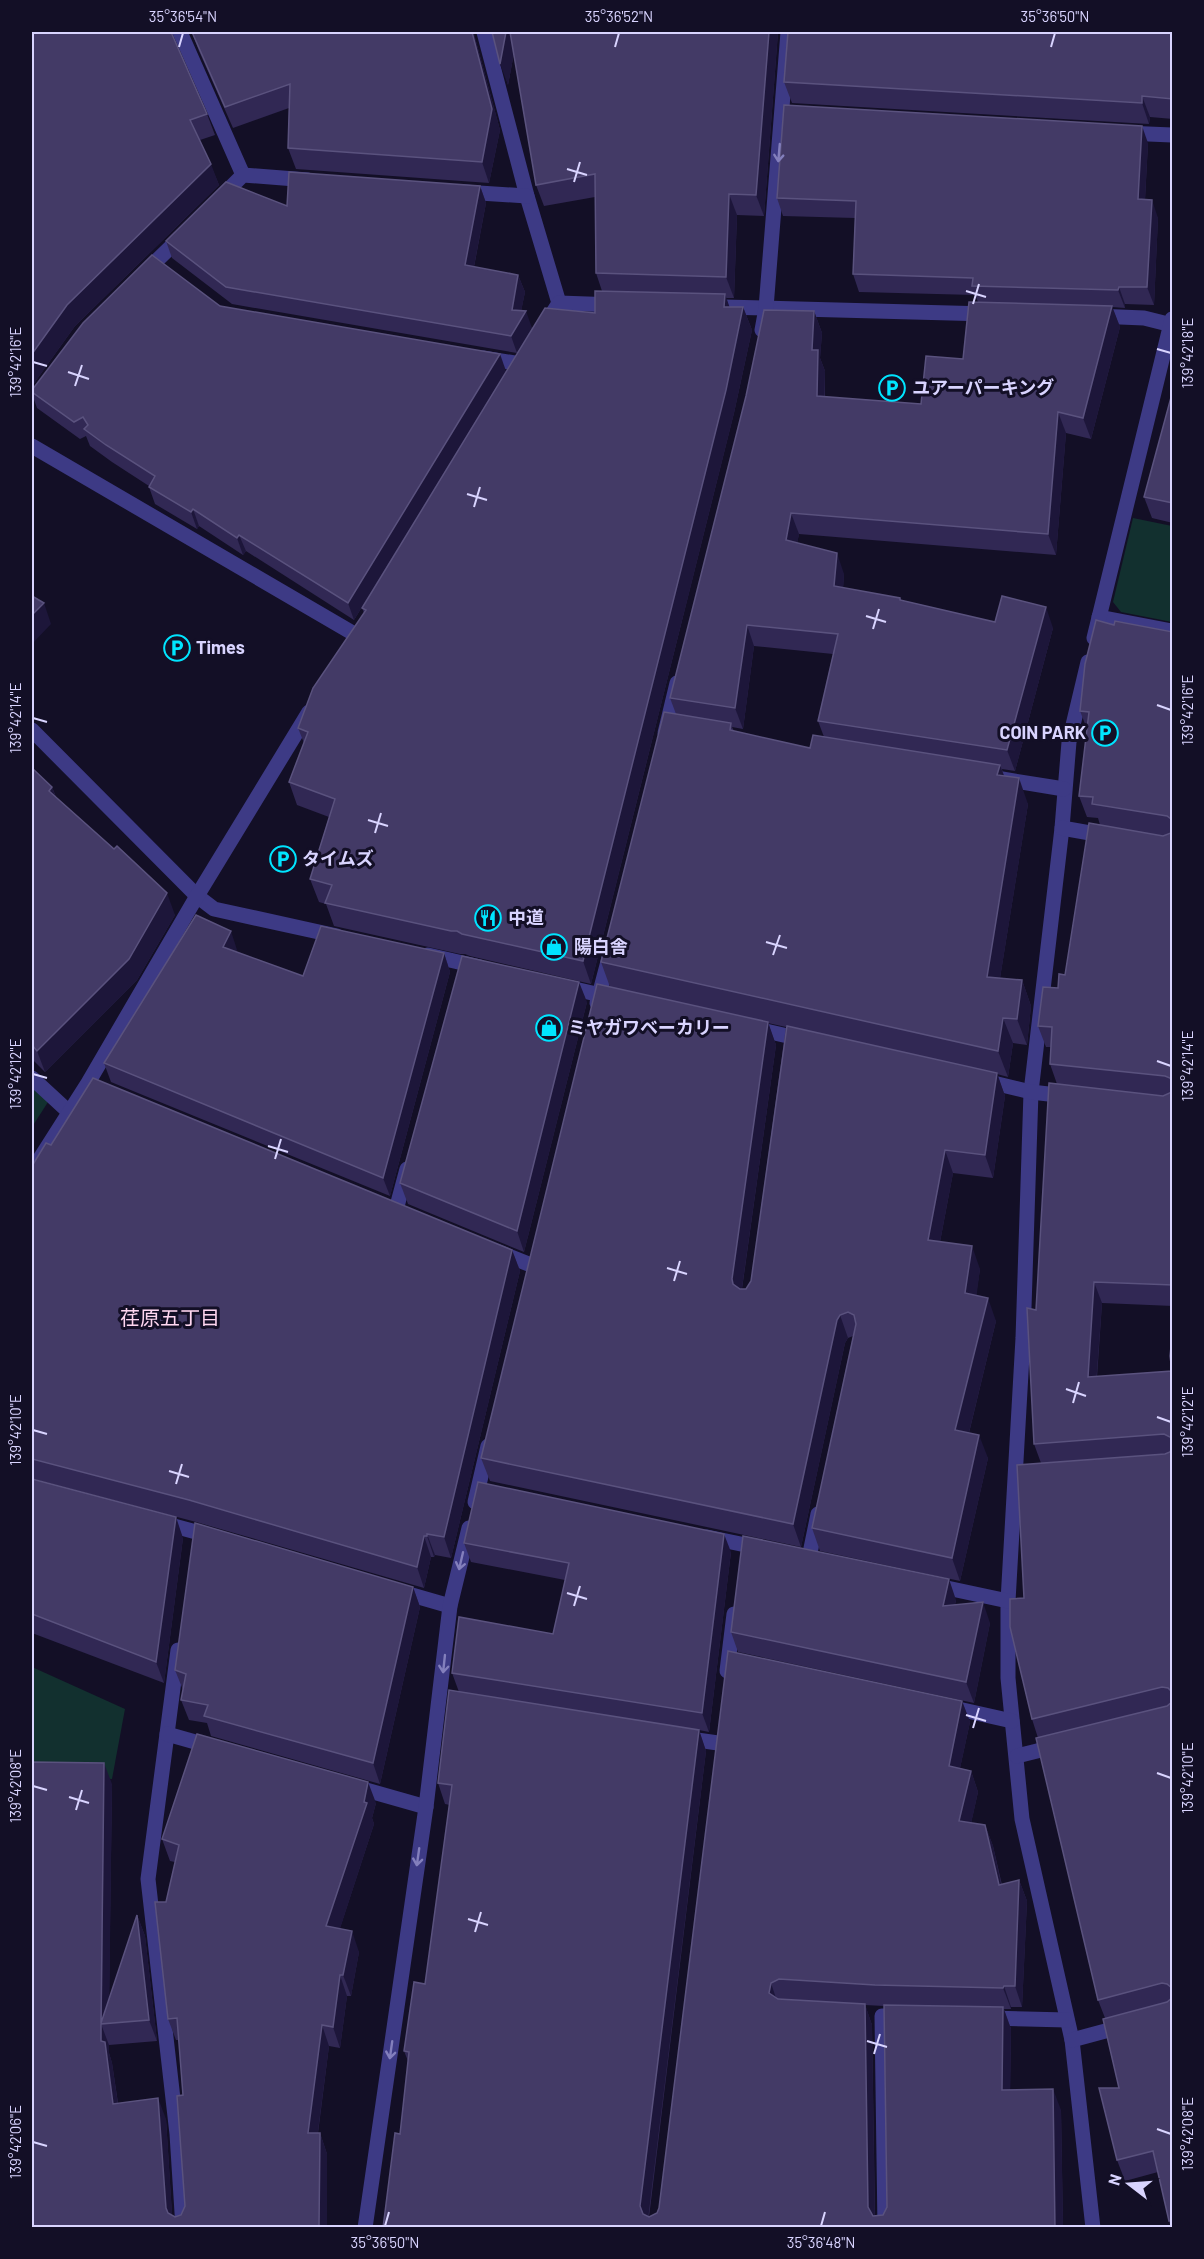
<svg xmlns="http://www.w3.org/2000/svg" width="1204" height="2259" font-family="Barlow,'Noto Sans JP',sans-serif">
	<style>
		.green { fill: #12302f }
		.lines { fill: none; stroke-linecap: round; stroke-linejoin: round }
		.minor { stroke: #3d3a85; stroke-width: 15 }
		.wall { fill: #312854; fill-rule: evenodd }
		.shaded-wall { fill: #1d163a }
		.building { fill: #433a66; stroke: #5a527e; stroke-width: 1.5 }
		.oneway { stroke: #837fbc }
		.ticks { fill: none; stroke: #d9d4ff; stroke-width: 2 }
		.labels { text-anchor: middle; stroke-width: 6; stroke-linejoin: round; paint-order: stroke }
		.poi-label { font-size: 18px; font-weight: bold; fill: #d9d4ff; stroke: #130f26; text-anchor: start }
		.neighbourhood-label { font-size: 20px; fill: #ffd6f0; stroke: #130f26 }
		.neatline { fill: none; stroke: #d9d4ff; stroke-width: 2 }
		.ticks-label { font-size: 15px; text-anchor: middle; fill: #d9d4ff }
	</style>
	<rect width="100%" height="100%" fill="#130f26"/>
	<g class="green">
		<path d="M1133,518L1172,526V622L1121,612L1113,602Z"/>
		<path d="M32,1086L48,1102L32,1127Z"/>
		<path d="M32,1667L125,1709L112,1779L55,1775L32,1767Z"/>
	</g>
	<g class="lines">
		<g class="minor">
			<path d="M180,32L243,175"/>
			<path d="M484,32L527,196L559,303L545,325"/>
			<path d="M1125,133L1172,135"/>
			<path d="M464,192L527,196"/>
			<path d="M219,199L243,175L308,180"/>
			<path d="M144,273L183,235"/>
			<path d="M559,303L616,305"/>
			<path d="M724,307L988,314"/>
			<path d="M1096,316L1144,318L1172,325"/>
			<path d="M762,330L766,308L788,32"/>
			<path d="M483,358L521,364"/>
			<path d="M32,446L356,635"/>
			<path d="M1099,617L1172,631"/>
			<path d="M1094,638L1172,319"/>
			<path d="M1088,662L1069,742L1062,828L1031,1092L1023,1338L1008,1601V1678L1022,1819L1072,2040L1093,2228"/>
			<path d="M32,730L197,896L214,909L337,936"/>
			<path d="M665,733L677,683"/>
			<path d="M1002,779L1064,789"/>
			<path d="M1062,828L1107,836"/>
			<path d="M428,955L480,967"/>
			<path d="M562,986L609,997"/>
			<path d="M597,1003L610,954"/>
			<path d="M753,1028L805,1040"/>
			<path d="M32,1078L70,1113"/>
			<path d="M981,1080L1031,1092L1066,1096"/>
			<path d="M32,1171L88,1083L197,896L309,712"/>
			<path d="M396,1210L407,1169"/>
			<path d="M496,1251L531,1265"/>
			<path d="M475,1502L488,1446"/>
			<path d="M159,1522L211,1536"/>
			<path d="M707,1537L760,1548"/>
			<path d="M809,1558L818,1514"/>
			<path d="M933,1585L1008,1601"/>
			<path d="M398,1591L450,1606"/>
			<path d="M178,1650L148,1879L177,2134L183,2228"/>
			<path d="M727,1671L734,1614"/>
			<path d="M945,1706L1012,1721"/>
			<path d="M167,1734L213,1747"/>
			<path d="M683,1738L718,1743"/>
			<path d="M1017,1756L1057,1746"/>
			<path d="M352,1786L426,1807"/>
			<path d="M988,2018L1067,2020"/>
			<path d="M1072,2040L1124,2026"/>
			<path d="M365,2228L426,1807L450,1606L469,1528"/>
			<path d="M885,2228L882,2016H904"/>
		</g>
	</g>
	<g class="wall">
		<path d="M32,32L207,114L215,135L200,140L219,185L75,326L32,386Z"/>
		<path d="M190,32H475L474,34L500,130L489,183L296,169L288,148L289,108L233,128L199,51L192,33H191Z"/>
		<path d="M492,32H778L764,216L737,215L734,298H726L729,307H743L752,330L734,413L591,984L470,956L465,954H460L334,926L326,904L319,902L310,879L329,817L297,805L289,782L304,743L298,728L364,613L362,608L595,313L602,291L596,273L595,197L544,206L536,185L514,53L508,85Z"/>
		<path d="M1173,32V119L1150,117L1149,124L792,103L784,82Z"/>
		<path d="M1148,143L1145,200L1158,218L1154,305L1125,304V308L1112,307L1120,327L1091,439L1066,433L1056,555L799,534L797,543L844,574L843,588L900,598L901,600L995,622L1053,628L1015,771L1002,769L1004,776L1028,804L1000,978L1022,980L1031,1006L1027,1045L1013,1043L1008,1077L997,1074L1005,1096L993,1178L953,1173L940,1242L980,1269L976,1295L996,1321L969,1433L988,1458L960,1581L820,1551L812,1528L853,1336L848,1338L845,1343L801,1547L490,1481L481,1458L610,987L601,962L676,714L670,698L814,311L822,333L820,358L825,371V397L921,404L963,359L978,302L975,295L859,292L853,274L855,218L783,216L777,198ZM754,646L833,654L818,721L824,737L810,748L734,731L732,727L743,729ZM768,1023L786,1027L751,1281L746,1289H742L776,1045Z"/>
		<path d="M480,186L486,203L474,267L518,275L525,292L521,311L532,328L517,353L232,304L172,258L166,241L287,206Z"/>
		<path d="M220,306L506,371L354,620L246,551L243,555L199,526L197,529L155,504L149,487V486L112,462L90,446L86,436L80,439L37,408L32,394V390Z"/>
		<path d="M1173,390V523L1152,518L1144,497Z"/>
		<path d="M1114,625L1173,632V1306L1102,1303L1097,1377L1172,1371L1173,1328V2228H1171L1169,2221L1158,2172L1125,2181L1117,2160L1119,2088L1105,2018L1098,2000L1038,1738L1032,1719L1024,1598L1041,1463L1034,1444L1036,1310L1057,1084L1050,1064L1051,1047H1046L1038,1026L1065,975L1100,825L1098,818L1087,817L1079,796L1087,729L1080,711Z"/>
		<path d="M32,768L52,787L56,797L175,915L137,980L45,1072L32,1059Z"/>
		<path d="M237,950L236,952L303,976L444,953L450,972L390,1196L111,1082L104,1063Z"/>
		<path d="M587,1002L524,1252L408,1204L400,1183Z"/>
		<path d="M51,1145L512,1250L520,1271L451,1558L435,1555L434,1557H431L424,1588L196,1522L34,1479H32V1166Z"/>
		<path d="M32,1479L183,1538L164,1683L32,1633Z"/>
		<path d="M464,1543L731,1552L709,1732L699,1730L706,1751L649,2217L657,2213L659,2208L728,1651L962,1701L970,1722L960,1768L971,1771L978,1792L971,1823L985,1825L993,1846L1002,1885L1019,1880L1027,1901L1022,2007H1011V2009H1004L1011,2029L1010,2090L1061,2110L1063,2228H383L400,2134L408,2061L404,2051L425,1984L450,1805L445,1804L438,1783L459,1692L452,1673L553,1634L565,1580L471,1562ZM865,2005L884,2006L887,2207L883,2215L875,2216L872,2025Z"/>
		<path d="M413,1587L420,1607L380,1784L211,1736L207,1723L189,1720L181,1700L183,1690L175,1670Z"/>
		<path d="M956,1600L955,1605L990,1623L974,1703L738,1652L731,1632Z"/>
		<path d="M112,1784L109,1999L137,1915L145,1936L157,2041L109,2045V2053L112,2063L118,2103L166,2119L172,2215L175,2217L181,2215L185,2206L183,2095L179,2040H176L168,2019L166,1902L175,1862L170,1861L162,1839L376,1803L372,1818L374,1824L340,1928L359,1952L351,1996H347L340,2048L329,2046L318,2133H320L327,2154V2228H32Z"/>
	</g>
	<g class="shaded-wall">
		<path d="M472,32H475L474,34L500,130L489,183L482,162Z"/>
		<path d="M506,32H512L516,42L508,85L500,64Z"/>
		<path d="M769,32H778L764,216L756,195Z"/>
		<path d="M1142,96L1150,117L1149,124L1142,103Z"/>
		<path d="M1142,126L1148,143L1144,217L1138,199Z"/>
		<path d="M211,164L219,185L75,326L32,386V354L67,305Z"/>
		<path d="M480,186L486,203L471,282L465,265Z"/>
		<path d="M729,194L737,215L734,298L726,277Z"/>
		<path d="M1152,200L1158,218L1154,305L1147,287Z"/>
		<path d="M518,275L525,292L519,322L526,311L532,328L517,353L511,336L512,310Z"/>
		<path d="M1119,287L1125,304V308L1118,290Z"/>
		<path d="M725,294L733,317L724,307Z"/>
		<path d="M1112,306L1120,327L1091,439L1083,418Z"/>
		<path d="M743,307L752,330L734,413L591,984L583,961Z"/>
		<path d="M814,311L822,333L820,358L825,371L824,417L817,396L812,350Z"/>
		<path d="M500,354L506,371L354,620L348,603Z"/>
		<path d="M1058,412L1066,433L1056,555L1048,534Z"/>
		<path d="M193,509L199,526L197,529L191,512Z"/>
		<path d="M791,513L799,534L794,561L786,540Z"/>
		<path d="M239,535L246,551L243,555L237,538Z"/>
		<path d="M837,553L844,574L842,607L834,586Z"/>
		<path d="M44,603L51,624L32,644V615Z"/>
		<path d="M1046,607L1053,628L1015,771L1007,750Z"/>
		<path d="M747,625L754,646L743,729L735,708Z"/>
		<path d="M1000,765L1009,790L997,775Z"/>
		<path d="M1019,778L1028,804L996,1003L987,977Z"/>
		<path d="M52,787L60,808L49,791Z"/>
		<path d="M167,893L175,915L137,980L45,1072L37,1051Z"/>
		<path d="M231,931L237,950L229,966L223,947Z"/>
		<path d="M444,953L450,972L390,1196L383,1178Z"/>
		<path d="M1022,980L1031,1006L1027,1045L1017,1019Z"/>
		<path d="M579,982L587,1002L524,1252L517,1231Z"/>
		<path d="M1003,1018L1013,1043L1008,1077L998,1051Z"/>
		<path d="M768,1022L776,1045L740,1302L733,1284L732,1279Z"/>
		<path d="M997,1073L1005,1096L993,1178L985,1155Z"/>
		<path d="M945,1150L953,1173L936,1263L928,1240Z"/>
		<path d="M972,1246L980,1269L974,1316L965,1293Z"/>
		<path d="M512,1250L520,1271L451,1558L444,1537Z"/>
		<path d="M1094,1282L1102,1303L1095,1398L1088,1377Z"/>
		<path d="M988,1298L996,1321L964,1453L955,1430Z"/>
		<path d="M840,1315L848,1338L845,1343L801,1547L793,1524L837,1320Z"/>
		<path d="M979,1435L988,1458L960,1581L952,1558Z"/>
		<path d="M176,1517L183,1538L164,1683L156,1662Z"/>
		<path d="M427,1534L435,1555L434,1557L427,1536Z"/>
		<path d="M724,1534L731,1552L709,1732L702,1713Z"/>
		<path d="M424,1536L431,1557L424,1588L417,1567Z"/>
		<path d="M949,1579L956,1600L950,1627L943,1606Z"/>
		<path d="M413,1587L420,1607L380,1784L373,1763Z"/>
		<path d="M983,1602L990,1623L974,1703L966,1682Z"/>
		<path d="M962,1701L970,1722L956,1787L949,1766Z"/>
		<path d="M699,1730L706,1751L647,2227L640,2206Z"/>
		<path d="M104,1763L112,1784L109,2024H102Z"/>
		<path d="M971,1771L978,1792L967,1842L959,1821Z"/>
		<path d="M368,1782L376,1803L372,1818L374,1824L334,1947L326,1926L364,1802Z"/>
		<path d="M985,1825L993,1846L1006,1907L999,1885Z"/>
		<path d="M1019,1880L1027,1901L1022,2007L1015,1986Z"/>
		<path d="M137,1915L145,1936L157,2041L149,2020Z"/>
		<path d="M352,1931L359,1952L351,1996L343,1975Z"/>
		<path d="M340,1975L347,1996L340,2048L333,2027Z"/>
		<path d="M771,1983L778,2004L769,1993Z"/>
		<path d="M1004,1986L1011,2007V2009L1003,1988Z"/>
		<path d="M865,2004L872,2025L875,2228L868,2207Z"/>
		<path d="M1003,2007L1011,2029L1010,2111L1002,2090Z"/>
		<path d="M101,2024L109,2045V2053L112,2063L121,2125L113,2104L101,2041Z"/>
		<path d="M322,2025L329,2046L315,2154L308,2133Z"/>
		<path d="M1053,2089L1061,2110L1063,2228H1055Z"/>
		<path d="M158,2098L166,2119L173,2228L166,2208Z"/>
		<path d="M320,2133L327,2154V2228H319Z"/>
	</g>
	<g class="building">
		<path d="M32,32H171L207,114L190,120L211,164L67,305L32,354Z"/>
		<path d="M192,32H472L492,109L482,162L288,148L290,84L225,107Z"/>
		<path d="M492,32H506L500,64Z"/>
		<path d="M510,32H769L756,195L729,194L726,277L596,273L595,174L536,185Z"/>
		<path d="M788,32H1173V99L1142,96V103L784,82Z"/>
		<path d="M784,105L1142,126L1138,199L1152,200L1147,287H1119L1118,290L972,286L973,278L853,274L856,201L777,198Z"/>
		<path d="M289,172L480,186L465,265L518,275L512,310L526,311L511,336L226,287L166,241L226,182L287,206Z"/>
		<path d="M152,255L220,306L500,354L348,603L239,535L237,538L193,509L191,512L149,487L155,476L106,445L84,429L88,425L83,417L74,422L32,392V390L83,323Z"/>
		<path d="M595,291L725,294L724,307H743L726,390L583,961L462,934L457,931H451L325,903L332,885L310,879L335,799L289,782L308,732L298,728L313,688L366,610L362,608L545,308L595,313Z"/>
		<path d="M969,302L1112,306L1083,418L1058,412L1048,534L791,513L786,540L837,553L834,586L900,598V600L995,622L1002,596L1046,607L1007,750L818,721L838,634L747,625L735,708L670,698L746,396L764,310L814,311L812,350H818L817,396L921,404L926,356L963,359Z"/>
		<path d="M1173,390V503L1144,497Z"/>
		<path d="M32,596L44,603L32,615Z"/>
		<path d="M1096,620L1114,625L1115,621L1173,632V823L1171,819L1167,816L1092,804L1093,797L1079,796L1089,712L1080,711L1085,664Z"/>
		<path d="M664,712L731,723L730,730L810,748L813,735L1000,765L997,775L1019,778L987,977L1022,980L1017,1019L1003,1018L998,1051L601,962Z"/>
		<path d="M32,768L52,787L49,791L114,849L117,846L167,893L129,959L37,1051L32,1045Z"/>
		<path d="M1089,823L1163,836L1171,833L1173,830V1083L1170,1078L1165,1076L1050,1064L1052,1027L1038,1026L1043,987L1058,988L1059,974L1065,975Z"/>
		<path d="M196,915L231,931L223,947L303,976L321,926L444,953L383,1178L104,1063Z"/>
		<path d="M462,956L579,982L517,1231L400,1183Z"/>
		<path d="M597,984L768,1022L732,1279L733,1284L740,1289H746L751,1281L787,1026L997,1073L985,1155L945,1150L928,1240L972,1246L965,1293L988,1298L955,1430L979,1435L952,1558L812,1528L856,1324L854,1315L848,1312L840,1315L837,1320L793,1524L481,1458Z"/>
		<path d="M93,1078L512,1250L444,1537L427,1534V1536H424L417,1567L189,1500L32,1459V1166L46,1143L51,1145Z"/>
		<path d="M1049,1083L1163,1096L1172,1092L1173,1090V1285L1094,1282L1088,1377L1172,1371L1170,1356L1173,1328V1439L1172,1438L1164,1434L1034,1444L1027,1308L1036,1310Z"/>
		<path d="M1173,1447V1693L1168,1688L1162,1687L1032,1719L1010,1627V1599L1024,1598L1017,1465L1165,1454L1170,1452Z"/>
		<path d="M32,1479L176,1517L156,1662L32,1614Z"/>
		<path d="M478,1482L724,1534L702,1713L452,1673L459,1617L553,1634L569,1563L464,1543Z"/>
		<path d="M195,1523L413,1587L373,1763L204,1716L208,1705L181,1700L186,1674L175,1670Z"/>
		<path d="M743,1536L949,1579L943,1606L983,1602L966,1682L731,1632Z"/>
		<path d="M728,1651L962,1701L949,1766L971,1771L959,1821L985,1825L999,1885L1019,1880L1015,1986H1004L1003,1988L875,1985L779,1979L771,1983L769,1993L778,1999L865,2004L868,2207L873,2216L883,2215L887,2207L884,2005L1003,2007L1002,2090L1053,2089L1055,2228H383L395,2133L400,2134L409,2052L404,2051L414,1982L425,1984L452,1785L438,1783L449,1690L699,1730L640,2206L643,2214L649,2217L657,2213L659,2208Z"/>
		<path d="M1173,1701V1989L1167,1984L1162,1983L1098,2000L1036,1738L1167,1706Z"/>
		<path d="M197,1734L368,1782L364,1802L367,1803L326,1926L352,1931L343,1975H340L333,2027L322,2025L308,2133H320L319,2228H32V1762L104,1763L101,2023L137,1915L149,2020L101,2024V2041L105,2042L113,2104L158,2098L166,2208L168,2213L175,2217L181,2215L185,2206L177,2096L183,2095L177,2018L168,2019L155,1902H166L179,1845L162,1839Z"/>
		<path d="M1173,1997V2220L1169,2221L1153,2151L1117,2160L1099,2088H1119L1103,2019L1167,2002Z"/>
	</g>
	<defs><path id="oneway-shaft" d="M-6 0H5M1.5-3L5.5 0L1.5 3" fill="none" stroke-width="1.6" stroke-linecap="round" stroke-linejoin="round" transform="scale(1.5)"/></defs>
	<g class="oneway">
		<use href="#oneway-shaft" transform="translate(779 153) rotate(95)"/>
		<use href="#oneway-shaft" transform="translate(461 1561) rotate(103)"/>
		<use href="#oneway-shaft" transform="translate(444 1664) rotate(96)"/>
		<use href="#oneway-shaft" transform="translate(418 1857) rotate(98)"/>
		<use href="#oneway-shaft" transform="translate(391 2050) rotate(98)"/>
	</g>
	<path class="ticks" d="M179,47L183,33M615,47L619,33M1051,47L1055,33M567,169L587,175M574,182L580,162M966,291L986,297M973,304L979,284M1157,349L1171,353M33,362L47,366M68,372L89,379M75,386L82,365M467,494L487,500M474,507L480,487M866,616L886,622M873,629L879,609M1157,705L1171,710M33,718L47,722M368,820L388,826M375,833L381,813M766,942L787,948M773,955L780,935M1157,1061L1171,1066M33,1074L47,1078M268,1146L288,1152M275,1159L281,1139M667,1268L687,1274M674,1281L680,1261M1066,1389L1086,1396M1073,1403L1079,1382M1157,1417L1171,1422M33,1430L47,1434M169,1471L189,1477M176,1484L182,1464M567,1593L587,1599M574,1606L580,1586M966,1715L986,1721M973,1728L979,1708M1157,1773L1171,1778M33,1786L47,1790M69,1797L89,1803M76,1810L82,1790M468,1919L488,1925M475,1932L481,1912M867,2041L887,2047M874,2054L880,2034M1157,2129L1171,2134M33,2142L47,2146M385,2226L389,2212M821,2226L825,2212"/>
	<defs>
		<g id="parking-ring" transform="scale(1.35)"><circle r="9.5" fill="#130f26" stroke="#00e5ff" stroke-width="1.5"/><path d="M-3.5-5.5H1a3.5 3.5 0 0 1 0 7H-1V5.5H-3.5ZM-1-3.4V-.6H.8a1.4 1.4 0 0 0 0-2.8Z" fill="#00e5ff"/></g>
		<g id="restaurant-ring" transform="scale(1.35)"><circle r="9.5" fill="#130f26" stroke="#00e5ff" stroke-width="1.5"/><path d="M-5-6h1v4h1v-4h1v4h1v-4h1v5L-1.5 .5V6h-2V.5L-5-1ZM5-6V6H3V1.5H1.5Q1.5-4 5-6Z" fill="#00e5ff"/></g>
		<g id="shop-ring" transform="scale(1.35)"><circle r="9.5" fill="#130f26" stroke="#00e5ff" stroke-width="1.5"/><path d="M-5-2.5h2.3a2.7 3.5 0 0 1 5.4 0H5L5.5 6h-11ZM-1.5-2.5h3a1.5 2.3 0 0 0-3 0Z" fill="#00e5ff"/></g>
	</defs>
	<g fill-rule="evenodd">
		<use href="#parking-ring" x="892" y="388"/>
		<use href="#parking-ring" x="177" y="648"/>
		<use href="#parking-ring" x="1105" y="733"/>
		<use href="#parking-ring" x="283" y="859"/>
		<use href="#restaurant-ring" x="488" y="918"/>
		<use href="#shop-ring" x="554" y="947"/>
		<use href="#shop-ring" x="549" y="1028"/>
	</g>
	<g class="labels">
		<g class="poi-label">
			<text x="912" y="394">ユアーパーキング</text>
			<text x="196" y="654">Times</text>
			<text x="1086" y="739" text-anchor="end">COIN PARK</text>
			<text x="302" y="865">タイムズ</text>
			<text x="508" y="924">中道</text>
			<text x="574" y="953">陽白舎</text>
			<text x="568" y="1034">ミヤガワベーカリー</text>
		</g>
		<g class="neighbourhood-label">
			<text x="170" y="1325">荏原五丁目</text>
		</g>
	</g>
	<rect width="1204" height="2259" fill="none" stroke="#130f26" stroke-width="66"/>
	<g transform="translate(1129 2184) rotate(287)" stroke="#130f26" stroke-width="4.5" paint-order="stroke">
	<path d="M0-4.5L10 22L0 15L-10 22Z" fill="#d9d4ff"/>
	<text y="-9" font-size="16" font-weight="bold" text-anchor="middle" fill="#d9d4ff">N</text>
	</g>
	<rect x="33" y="33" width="1138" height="2193" class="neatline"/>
	<g class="ticks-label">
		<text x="183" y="22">35°36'54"N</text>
		<text x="619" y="22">35°36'52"N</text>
		<text x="1055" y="22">35°36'50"N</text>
		<text transform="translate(1188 353) rotate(-90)" y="5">139°42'18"E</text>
		<text transform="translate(16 362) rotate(-90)" y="5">139°42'16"E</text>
		<text transform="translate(1188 710) rotate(-90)" y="5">139°42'16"E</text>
		<text transform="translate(16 718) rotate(-90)" y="5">139°42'14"E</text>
		<text transform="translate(1188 1066) rotate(-90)" y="5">139°42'14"E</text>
		<text transform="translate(16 1074) rotate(-90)" y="5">139°42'12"E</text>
		<text transform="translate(1188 1422) rotate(-90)" y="5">139°42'12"E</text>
		<text transform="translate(16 1430) rotate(-90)" y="5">139°42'10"E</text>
		<text transform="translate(1188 1778) rotate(-90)" y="5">139°42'10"E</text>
		<text transform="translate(16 1786) rotate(-90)" y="5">139°42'08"E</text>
		<text transform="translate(1188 2134) rotate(-90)" y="5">139°42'08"E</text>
		<text transform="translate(16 2142) rotate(-90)" y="5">139°42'06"E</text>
		<text x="385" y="2248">35°36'50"N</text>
		<text x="821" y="2248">35°36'48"N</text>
	</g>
</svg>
